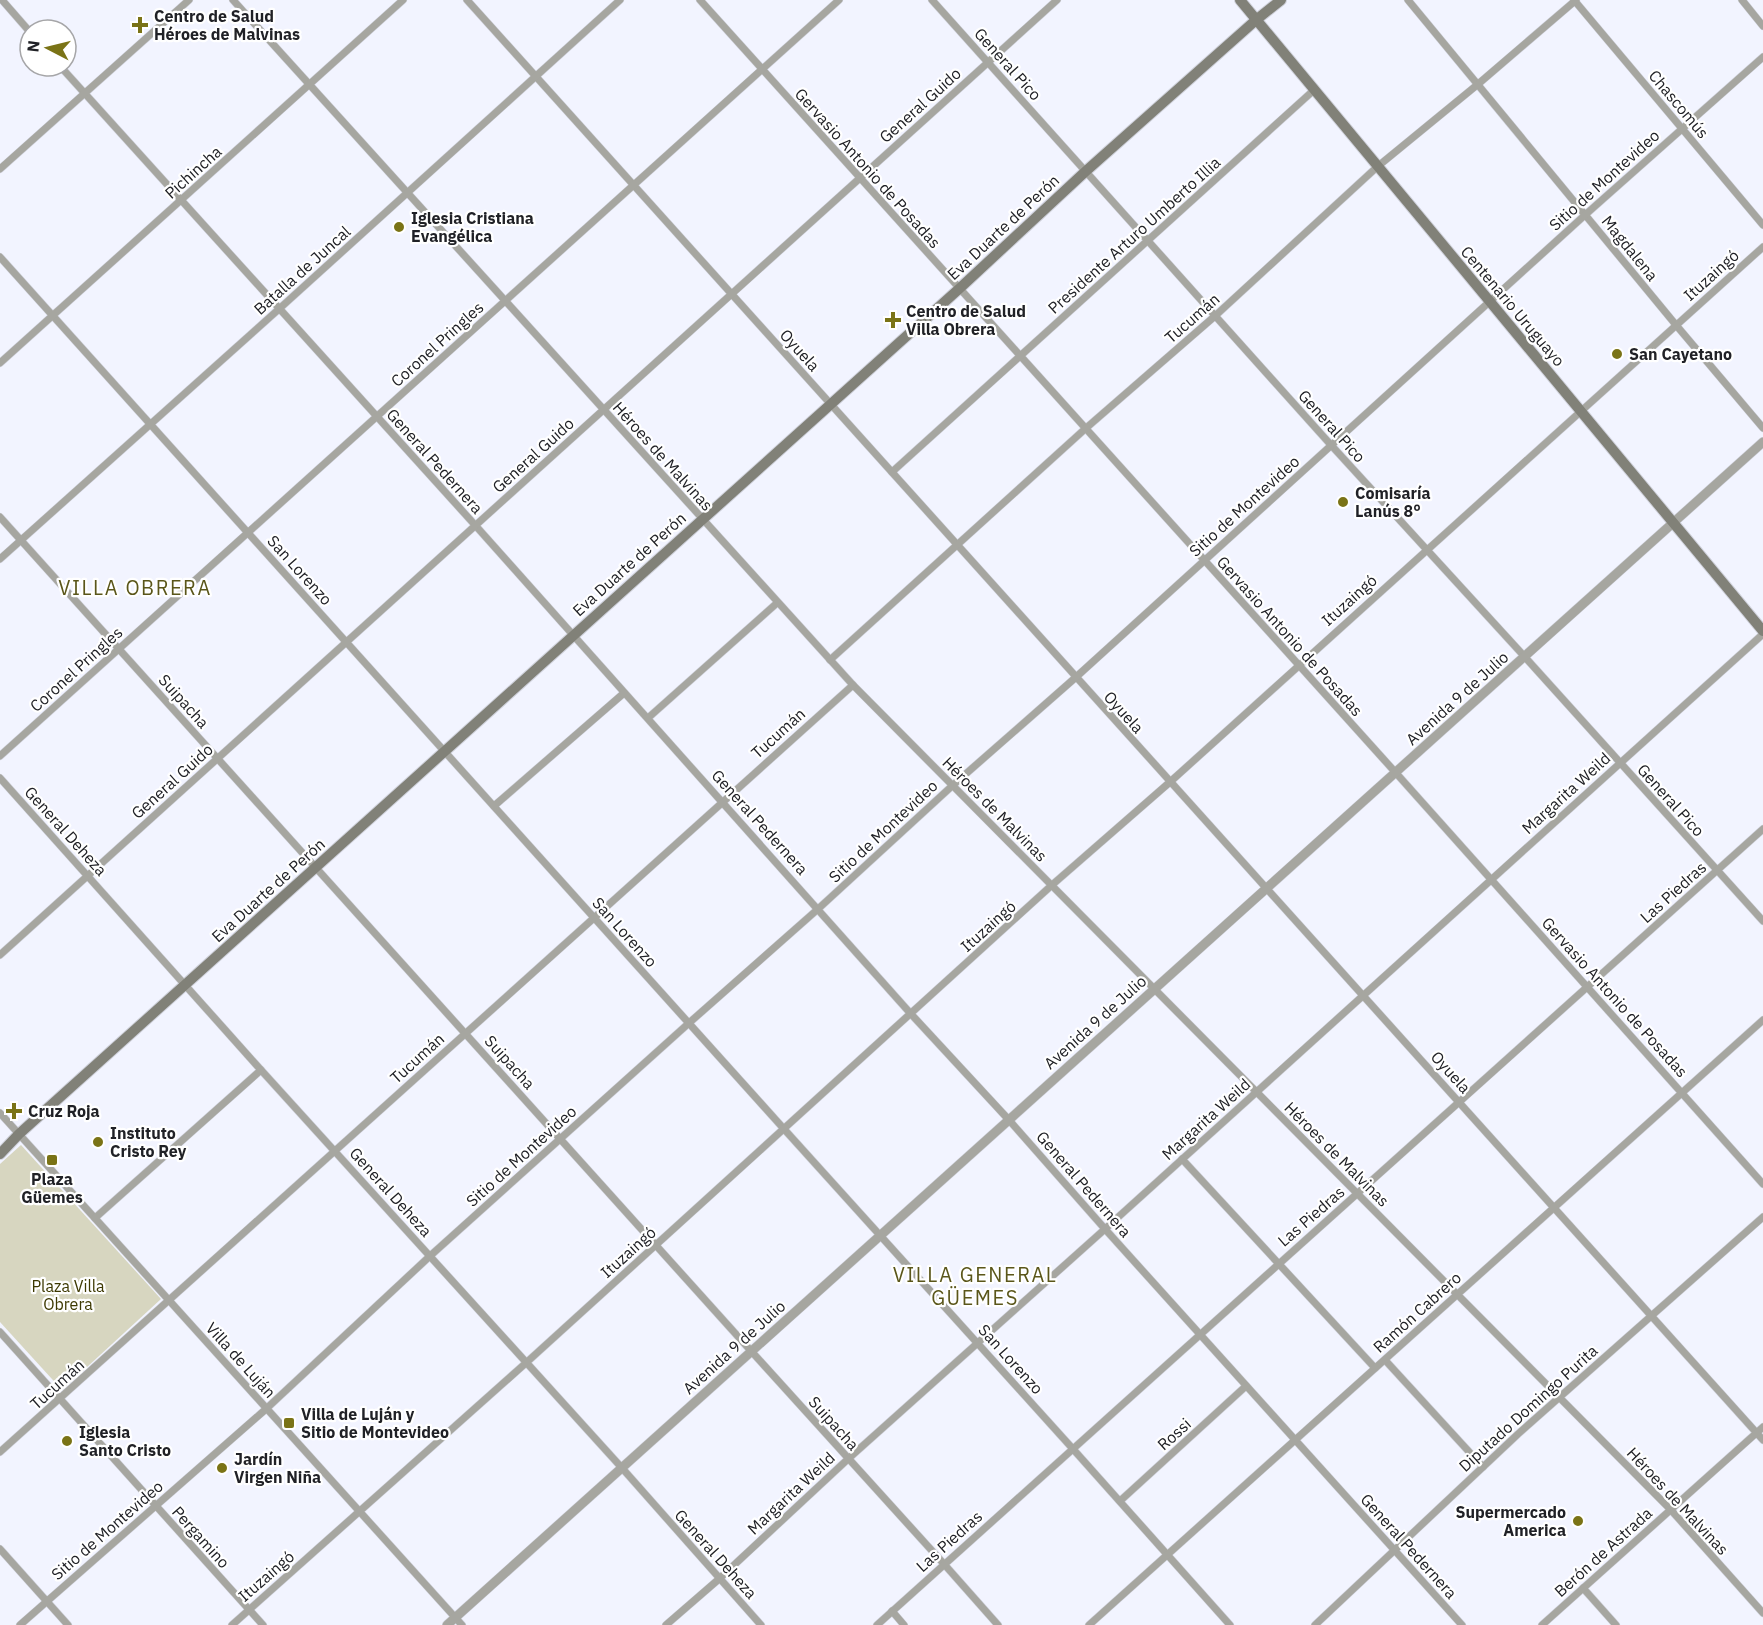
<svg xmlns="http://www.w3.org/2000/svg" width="1763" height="1625" font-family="'IBM Plex Sans',sans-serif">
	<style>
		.green { fill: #d7d6c0 }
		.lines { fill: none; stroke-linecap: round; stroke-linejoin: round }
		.minor-casing { stroke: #d0d2dc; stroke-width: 8 }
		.tertiary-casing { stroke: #d0d2dc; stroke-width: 10 }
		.secondary-casing { stroke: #d0d2dc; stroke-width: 12 }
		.minor { stroke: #a6a6a0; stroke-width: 7 }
		.tertiary { stroke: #a6a6a0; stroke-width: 9 }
		.secondary { stroke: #818178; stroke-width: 10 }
		.poi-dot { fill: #7a7316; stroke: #fff; stroke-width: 2 }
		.labels { text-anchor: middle; stroke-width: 4.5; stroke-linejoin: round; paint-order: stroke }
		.poi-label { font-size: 16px; font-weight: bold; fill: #202126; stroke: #fff; text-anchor: start }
		.street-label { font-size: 16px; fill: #202126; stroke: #fff }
		.park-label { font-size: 16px; fill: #3d3902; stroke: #fff }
		.quarter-label { font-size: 20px; letter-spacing: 1.5px; fill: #5a561a; stroke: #fff }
	</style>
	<rect width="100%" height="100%" fill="#f2f4ff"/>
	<path class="green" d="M21,1145L161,1299L62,1390L0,1322V1164Z"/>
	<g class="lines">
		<g class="minor-casing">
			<g id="minor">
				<path d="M2,0L30,32"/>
				<path d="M233,0L853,685L1671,1510L1763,1613"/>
				<path d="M467,0L1763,1440"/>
				<path d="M700,0L1396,773L1763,1184"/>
				<path d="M932,0L1331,445L1524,656L1763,921"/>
				<path d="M1408,0L1676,325L1763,428"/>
				<path d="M1574,0L1763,225"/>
				<path d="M1742,0L1763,26"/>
				<path d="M60,66L475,525L911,1014L1009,1120L1105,1229L1462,1625"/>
				<path d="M0,169L189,0"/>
				<path d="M0,257L784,1129L1073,1449L1230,1625"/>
				<path d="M0,363L403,0"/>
				<path d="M892,472L1314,90"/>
				<path d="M0,517L752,1352L944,1564L998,1625"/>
				<path d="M0,559L279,309L620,0"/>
				<path d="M830,660L1085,429L1215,316L1377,167L1477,85L1576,0"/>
				<path d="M648,718L777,603"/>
				<path d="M0,756L839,0"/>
				<path d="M0,778L261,1070L622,1468L761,1625"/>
				<path d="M494,806L624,693"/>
				<path d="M0,955L1057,0"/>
				<path d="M0,1113L462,1625"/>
				<path d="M1182,1159L1375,1368"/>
				<path d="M95,1218L261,1070"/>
				<path d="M0,1332L263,1625"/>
				<path d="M1385,1360L1483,1467"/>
				<path d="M0,1452L853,685"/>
				<path d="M1120,1501L1246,1386"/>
				<path d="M0,1549L68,1625"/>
				<path d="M1583,1588L1616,1625"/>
				<path d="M892,1611L904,1625"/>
				<path d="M20,1625L266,1409L430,1256L689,1023L818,909L952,786L1075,678L1585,215L1763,57"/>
				<path d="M232,1625L527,1362L1052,885L1170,782L1763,247"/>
				<path d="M666,1625L719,1579L848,1459L1105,1229L1763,634"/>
				<path d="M877,1625L1763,829"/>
				<path d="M1089,1625L1763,1020"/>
				<path d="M1315,1625L1518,1434L1763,1217"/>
				<path d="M1542,1625L1763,1427"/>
			</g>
		</g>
		<g class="tertiary-casing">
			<path id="tertiary" d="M447,1625L1763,442"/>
		</g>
		<g class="secondary-casing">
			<g id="secondary">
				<path d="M1240,0L1763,631"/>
				<path d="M0,1154L19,1134L960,288L1086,171L1256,20L1281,0"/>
			</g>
		</g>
		<use href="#minor" class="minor"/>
		<use href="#tertiary" class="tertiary"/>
		<use href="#secondary" class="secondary"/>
	</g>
	<g class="poi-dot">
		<path d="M137 16h6v6h6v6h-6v6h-6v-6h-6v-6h6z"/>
		<circle cx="399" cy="227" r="6"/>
		<path d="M890 311h6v6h6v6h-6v6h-6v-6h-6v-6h6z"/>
		<circle cx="1617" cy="354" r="6"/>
		<circle cx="1343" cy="502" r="6"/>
		<path d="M11 1102h6v6h6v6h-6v6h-6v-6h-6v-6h6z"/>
		<circle cx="98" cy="1142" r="6"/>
		<rect x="46" y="1154" width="12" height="12" rx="3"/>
		<rect x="283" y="1417" width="12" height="12" rx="3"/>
		<circle cx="67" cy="1441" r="6"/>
		<circle cx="222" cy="1468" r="6"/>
		<circle cx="1578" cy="1521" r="6"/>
	</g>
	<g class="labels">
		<g class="poi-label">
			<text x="154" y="22">Centro de Salud<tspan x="154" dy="18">Héroes de Malvinas</tspan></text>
			<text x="411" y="224">Iglesia Cristiana<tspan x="411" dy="18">Evangélica</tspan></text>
			<text x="906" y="317">Centro de Salud<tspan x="906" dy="18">Villa Obrera</tspan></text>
			<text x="1629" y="360">San Cayetano</text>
			<text x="1355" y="499">Comisaría<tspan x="1355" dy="18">Lanús 8°</tspan></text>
			<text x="28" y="1117">Cruz Roja</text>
			<text x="110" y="1139">Instituto<tspan x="110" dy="18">Cristo Rey</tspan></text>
			<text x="52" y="1185" text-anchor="middle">Plaza<tspan x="52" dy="18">Güemes</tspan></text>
			<text x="301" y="1420">Villa de Luján y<tspan x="301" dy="18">Sitio de Montevideo</tspan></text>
			<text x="79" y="1438">Iglesia<tspan x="79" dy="18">Santo Cristo</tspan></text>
			<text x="234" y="1465">Jardín<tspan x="234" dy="18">Virgen Niña</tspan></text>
			<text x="1566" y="1518" text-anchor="end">Supermercado<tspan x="1566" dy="18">America</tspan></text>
		</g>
		<g class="street-label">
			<text transform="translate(1008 64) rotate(48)" y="6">General Pico</text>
			<text transform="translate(1679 104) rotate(50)" y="6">Chascomús</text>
			<text transform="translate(920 105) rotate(-42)" y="6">General Guido</text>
			<text transform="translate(868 168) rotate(48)" y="6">Gervasio Antonio de Posadas</text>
			<text transform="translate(193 172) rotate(-42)" y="6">Pichincha</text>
			<text transform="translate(1604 180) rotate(-42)" y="6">Sitio de Montevideo</text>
			<text transform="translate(1003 227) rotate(-43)" y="6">Eva Duarte de Perón</text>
			<text transform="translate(1134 235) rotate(-42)" y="6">Presidente Arturo Umberto Illia</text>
			<text transform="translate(1630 248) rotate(51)" y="6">Magdalena</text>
			<text transform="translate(302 270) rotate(-42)" y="6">Batalla de Juncal</text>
			<text transform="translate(1711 275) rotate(-42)" y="6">Ituzaingó</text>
			<text transform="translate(1513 306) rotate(50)" y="6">Centenario Uruguayo</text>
			<text transform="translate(1192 318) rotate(-41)" y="6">Tucumán</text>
			<text transform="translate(437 344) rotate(-42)" y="6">Coronel Pringles</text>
			<text transform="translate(800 350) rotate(48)" y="6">Oyuela</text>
			<text transform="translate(1332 426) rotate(48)" y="6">General Pico</text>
			<text transform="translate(533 455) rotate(-42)" y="6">General Guido</text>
			<text transform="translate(663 456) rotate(48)" y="6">Héroes de Malvinas</text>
			<text transform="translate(435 461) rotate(48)" y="6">General Pedernera</text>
			<text transform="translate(1244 506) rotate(-42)" y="6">Sitio de Montevideo</text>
			<text transform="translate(629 564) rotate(-42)" y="6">Eva Duarte de Perón</text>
			<text transform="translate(300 570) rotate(48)" y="6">San Lorenzo</text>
			<text transform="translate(1349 600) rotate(-42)" y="6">Ituzaingó</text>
			<text transform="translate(1290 636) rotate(48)" y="6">Gervasio Antonio de Posadas</text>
			<text transform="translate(76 669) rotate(-42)" y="6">Coronel Pringles</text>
			<text transform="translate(1457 698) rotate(-42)" y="6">Avenida 9 de Julio</text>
			<text transform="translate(184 701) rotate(48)" y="6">Suipacha</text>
			<text transform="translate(1124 712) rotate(48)" y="6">Oyuela</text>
			<text transform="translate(778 733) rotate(-42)" y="6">Tucumán</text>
			<text transform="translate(172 781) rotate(-42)" y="6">General Guido</text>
			<text transform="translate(1566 793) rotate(-42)" y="6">Margarita Weild</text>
			<text transform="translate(1671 800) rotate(48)" y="6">General Pico</text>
			<text transform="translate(995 809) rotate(45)" y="6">Héroes de Malvinas</text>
			<text transform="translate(760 822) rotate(48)" y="6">General Pedernera</text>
			<text transform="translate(66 831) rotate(48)" y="6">General Deheza</text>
			<text transform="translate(883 831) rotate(-43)" y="6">Sitio de Montevideo</text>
			<text transform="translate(268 890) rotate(-42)" y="6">Eva Duarte de Perón</text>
			<text transform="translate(1673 892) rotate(-42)" y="6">Las Piedras</text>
			<text transform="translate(988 926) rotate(-42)" y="6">Ituzaingó</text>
			<text transform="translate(625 932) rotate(48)" y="6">San Lorenzo</text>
			<text transform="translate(1615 997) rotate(48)" y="6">Gervasio Antonio de Posadas</text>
			<text transform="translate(1095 1022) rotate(-42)" y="6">Avenida 9 de Julio</text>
			<text transform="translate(417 1058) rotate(-42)" y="6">Tucumán</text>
			<text transform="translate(510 1062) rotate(48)" y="6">Suipacha</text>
			<text transform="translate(1451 1072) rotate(48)" y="6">Oyuela</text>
			<text transform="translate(1206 1119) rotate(-42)" y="6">Margarita Weild</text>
			<text transform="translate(1337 1154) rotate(45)" y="6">Héroes de Malvinas</text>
			<text transform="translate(521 1156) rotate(-42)" y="6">Sitio de Montevideo</text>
			<text transform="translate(1084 1184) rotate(49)" y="6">General Pedernera</text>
			<text transform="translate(391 1192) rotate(48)" y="6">General Deheza</text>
			<text transform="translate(1311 1216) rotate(-41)" y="6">Las Piedras</text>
			<text transform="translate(628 1252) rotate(-42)" y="6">Ituzaingó</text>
			<text transform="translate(1417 1312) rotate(-42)" y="6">Ramón Cabrero</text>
			<text transform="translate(734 1347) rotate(-42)" y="6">Avenida 9 de Julio</text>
			<text transform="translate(1011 1359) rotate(48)" y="6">San Lorenzo</text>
			<text transform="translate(241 1360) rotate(48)" y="6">Villa de Luján</text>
			<text transform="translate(57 1384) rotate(-42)" y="6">Tucumán</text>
			<text transform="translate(1528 1408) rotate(-42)" y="6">Diputado Domingo Purita</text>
			<text transform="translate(834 1423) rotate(48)" y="6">Suipacha</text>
			<text transform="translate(1174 1434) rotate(-42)" y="6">Rossi</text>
			<text transform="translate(791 1493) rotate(-43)" y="6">Margarita Weild</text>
			<text transform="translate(1678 1501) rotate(47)" y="6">Héroes de Malvinas</text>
			<text transform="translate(107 1530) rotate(-41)" y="6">Sitio de Montevideo</text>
			<text transform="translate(201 1537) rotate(48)" y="6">Pergamino</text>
			<text transform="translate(949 1541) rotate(-42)" y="6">Las Piedras</text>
			<text transform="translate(1409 1546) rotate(48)" y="6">General Pedernera</text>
			<text transform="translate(1603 1552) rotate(-42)" y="6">Berón de Astrada</text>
			<text transform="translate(716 1554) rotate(48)" y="6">General Deheza</text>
			<text transform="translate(266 1576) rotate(-41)" y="6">Ituzaingó</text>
		</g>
		<g class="park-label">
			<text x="68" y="1292">Plaza Villa<tspan x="68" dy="18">Obrera</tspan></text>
		</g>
		<g class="quarter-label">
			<text x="135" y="595">VILLA OBRERA</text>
			<text x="975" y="1282">VILLA GENERAL<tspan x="975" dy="23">GÜEMES</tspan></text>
		</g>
	</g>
	<g transform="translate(48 48) rotate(277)"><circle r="28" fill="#ffffff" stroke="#a6a6a8" stroke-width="1.5"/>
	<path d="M0-4.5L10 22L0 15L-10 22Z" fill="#7a7316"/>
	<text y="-9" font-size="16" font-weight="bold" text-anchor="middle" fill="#202126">N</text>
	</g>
</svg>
